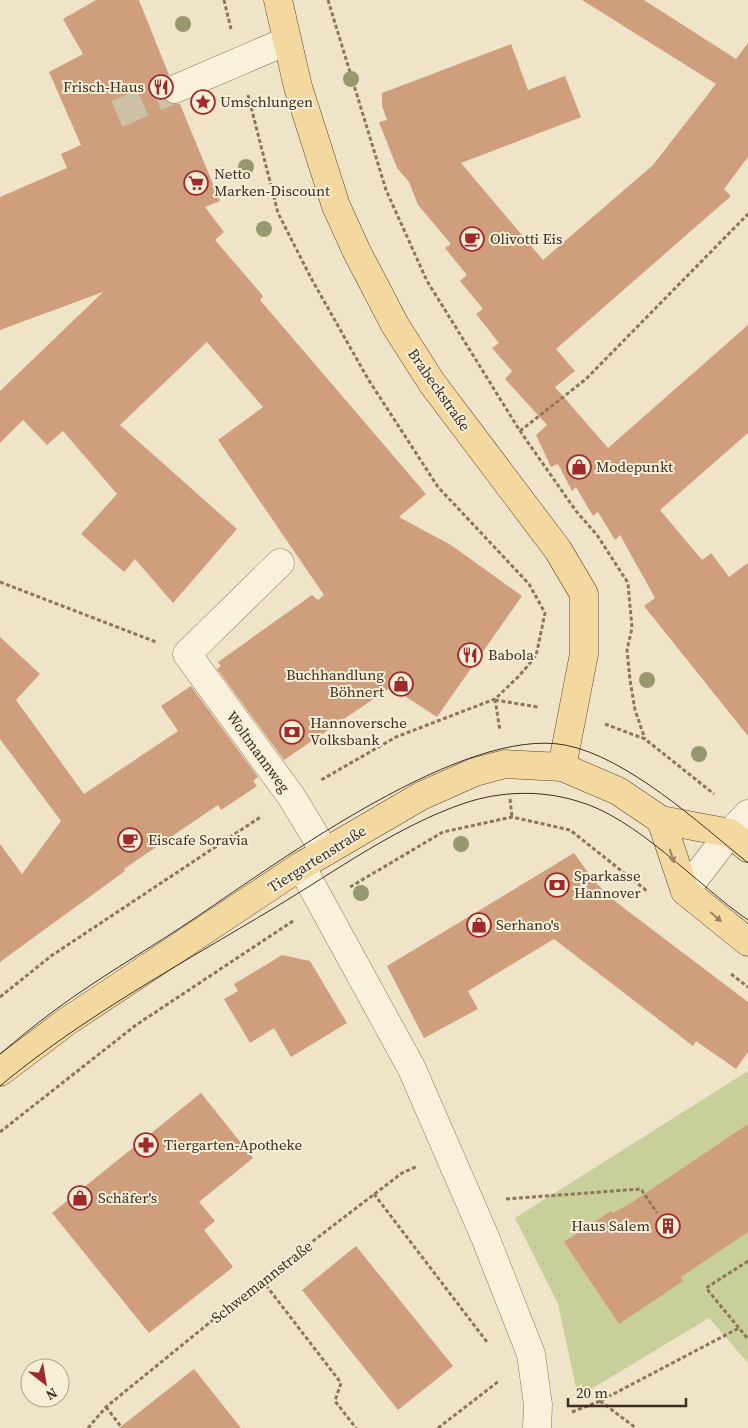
<svg xmlns="http://www.w3.org/2000/svg" width="748" height="1428" font-family="'Source Serif 4',serif">
	<style>
		.green { fill: #c9cf9b }
		.building { fill: #cf9f7d }
		.lines { fill: none; stroke-linecap: round; stroke-linejoin: round }
		.minor-tunnel { stroke: #ccc0a6; stroke-width: 28; stroke-dasharray: 28 14; stroke-linecap: butt }
		.minor-casing { stroke: #8d765c; stroke-width: 29 }
		.major-casing { stroke: #5b4430; stroke-width: 29 }
		.path { stroke: #8d765c; stroke-width: 3; stroke-dasharray: 4 2.5; stroke-linecap: butt }
		.minor { stroke: #faf1dc; stroke-width: 28 }
		.major { stroke: #f3d9a0; stroke-width: 28 }
		.tram { stroke: #3d2e20; stroke-width: 1 }
		.tree { fill: #96986f }
		.oneway { fill: #988460 }
		.labels { text-anchor: middle; stroke-width: 4; stroke-linejoin: round; paint-order: stroke }
		.poi-label { font-size: 15px; fill: #3d2e20; stroke: #f7eed8; text-anchor: start }
		.street-label { font-size: 15px; fill: #3d2e20; stroke: #f7eed8 }
	</style>
	<rect width="100%" height="100%" fill="#f0e4c8"/>
	<path class="green" d="M748,1071V1363L709,1318L578,1397L558,1304L515,1218Z"/>
	<g class="building">
		<path d="M96,0H139L169,75L162,80L160,87V95L166,102L173,104H180L220,201L205,207L224,232L215,240L263,296L260,300L426,494L399,517L451,545L522,596L437,717L391,687L284,760L217,669L221,666L218,662L312,595L318,600L324,595L218,440L263,407L207,342L120,425L237,529L173,603L135,559L124,572L81,534L117,494L63,431L47,445L23,420L0,443V391L103,292L0,330V197L67,168L61,154L81,145L49,72L83,54L63,19Z"/>
		<path d="M582,0H644L736,59L748,43V157L724,189L731,196L556,349L575,371L555,387L608,448L748,325V433L660,510L702,560L711,553L729,577L748,563V736L644,606L655,598L620,535L615,540L598,512L593,516L576,487L572,491L558,464L551,467L536,435L547,425L505,379L512,371L492,348L499,343L476,314L483,309L460,281L467,275L445,248L451,244L418,205L409,182L397,168L379,122L387,120L382,106V93L511,44L528,90L565,76L581,117L461,163L543,260L653,165L716,84Z"/>
		<path d="M0,637L40,674L16,700L84,794L178,731L161,706L191,686L258,777L253,781L257,786L221,810L218,805L184,828L124,869L125,871L0,962V844L22,874L61,821L0,739Z"/>
		<path d="M574,853L595,882L616,902L748,1002V1052L736,1069L696,1041L693,1046L554,939L468,991L478,1009L424,1038L387,966Z"/>
		<path d="M282,955L310,961L347,1023L291,1057L274,1028L250,1043L224,999L238,991L234,984Z"/>
		<path d="M201,1093L253,1158L199,1202L215,1221L204,1230L233,1267L149,1333L52,1213Z"/>
		<path d="M748,1124V1232L681,1277L683,1281L619,1324L564,1242L611,1211L613,1213L631,1203Z"/>
		<path d="M356,1246L453,1366L398,1410L302,1290Z"/>
		<path d="M194,1369L241,1428H119Z"/>
	</g>
	<g class="lines">
		<path class="minor-tunnel" d="M117,114L175,89"/>
		<g class="minor-casing">
			<g id="minor">
				<path d="M175,89L287,41"/>
				<path d="M280,563L187,654L291,796L325,852"/>
				<path d="M301,866L412,1069L485,1237L531,1354L538,1405L537,1428"/>
				<path d="M685,891L730,833L748,814"/>
			</g>
		</g>
		<g class="major-casing">
			<g id="major">
				<path d="M278,0L298,87L336,206L357,252L395,325L432,383L558,550L584,594V654L562,767"/>
				<path d="M661,820L685,891L748,942"/>
				<path d="M0,1072L66,1022L301,866L421,796L475,772L505,764L562,767L618,791L661,820L730,833L748,848"/>
			</g>
		</g>
		<g class="path">
			<path d="M224,0L231,29"/>
			<path d="M328,0L386,190L427,281L520,431L576,511L597,535L628,583L632,628L627,650L630,680L635,710L645,739"/>
			<path d="M248,95L278,213L311,278L368,379L438,487L529,584L545,613L536,656L519,676L495,699L396,737L321,780"/>
			<path d="M520,431L586,379L748,214"/>
			<path d="M0,582L156,642"/>
			<path d="M495,699L500,731"/>
			<path d="M495,700L538,707"/>
			<path d="M605,724L645,739L714,794"/>
			<path d="M510,799L512,817"/>
			<path d="M350,887L443,832L512,817L570,830L647,891"/>
			<path d="M731,974L748,987"/>
			<path d="M0,997L51,956L262,816"/>
			<path d="M0,1132L136,1025L293,921"/>
			<path d="M374,1194L487,1342"/>
			<path d="M506,1199L641,1189L657,1213"/>
			<path d="M748,1261L706,1288L748,1339"/>
			<path d="M262,1280L341,1383L335,1401L356,1428"/>
			<path d="M600,1401L636,1428"/>
			<path d="M106,1407L122,1428"/>
			<path d="M572,1412L600,1401L739,1328"/>
			<path d="M88,1428L106,1407L262,1280L402,1173L418,1166"/>
			<path d="M438,1428L499,1381"/>
		</g>
		<use href="#minor" class="minor"/>
		<use href="#major" class="major"/>
		<g class="tram">
			<path d="M0,1054C18,1039 36,1024 55,1010C101,976 151,948 198,916C281,860 464,726 565,745C627,757 699,823 748,863"/>
			<path d="M0,1086C84,1016 181,964 274,908C336,871 397,826 465,803C501,791 541,790 577,801C636,817 697,885 748,920"/>
		</g>
	</g>
	<g class="tree">
		<circle cx="183" cy="24" r="8"/>
		<circle cx="351" cy="79" r="8"/>
		<circle cx="246" cy="167" r="8"/>
		<circle cx="264" cy="229" r="8"/>
		<circle cx="647" cy="680" r="8"/>
		<circle cx="699" cy="754" r="8"/>
		<circle cx="461" cy="844" r="8"/>
		<circle cx="361" cy="893" r="8"/>
	</g>
	<defs><path id="oneway-solid" d="M-6-.8H1V-3.2L6.5 0L1 3.2V.8H-6Z" transform="scale(1.25)"/></defs>
	<g class="oneway">
		<use href="#oneway-solid" transform="translate(672 856) rotate(72)"/>
		<use href="#oneway-solid" transform="translate(716 917) rotate(41)"/>
	</g>
	<defs>
		<g id="restaurant-ring" transform="scale(1.25)"><circle r="9.5" fill="#f7eed8" stroke="#9e2a2b" stroke-width="1.5"/><path d="M-5-6h1v4h1v-4h1v4h1v-4h1v5L-1.5 .5V6h-2V.5L-5-1ZM5-6V6H3V1.5H1.5Q1.5-4 5-6Z" fill="#9e2a2b"/></g>
		<g id="sight-ring" transform="scale(1.25)"><circle r="9.5" fill="#f7eed8" stroke="#9e2a2b" stroke-width="1.5"/><path d="M0-6L1.8-2.2L6-1.7L2.9 1.2L3.7 5.4L0 3.3L-3.7 5.4L-2.9 1.2L-6-1.7L-1.8-2.2Z" fill="#9e2a2b"/></g>
		<g id="supermarket-ring" transform="scale(1.25)"><circle r="9.5" fill="#f7eed8" stroke="#9e2a2b" stroke-width="1.5"/><path d="M-6-5.5h2.5l.6 2H6L4.5 2H-2.5L-4.4-4H-6ZM-1.5 3.2a1.3 1.3 0 1 0 .1 0ZM3 3.2a1.3 1.3 0 1 0 .1 0Z" fill="#9e2a2b"/></g>
		<g id="cafe-ring" transform="scale(1.25)"><circle r="9.5" fill="#f7eed8" stroke="#9e2a2b" stroke-width="1.5"/><path d="M-5.5-4.5H6V0H3Q3 3.5 0 3.5H-2.5Q-5.5 3.5-5.5 0ZM3-3.2v2h1.7v-2ZM-6 4.5H4V6H-6Z" fill="#9e2a2b"/></g>
		<g id="shop-ring" transform="scale(1.25)"><circle r="9.5" fill="#f7eed8" stroke="#9e2a2b" stroke-width="1.5"/><path d="M-5-2.5h2.3a2.7 3.5 0 0 1 5.4 0H5L5.5 6h-11ZM-1.5-2.5h3a1.5 2.3 0 0 0-3 0Z" fill="#9e2a2b"/></g>
		<g id="bank-ring" transform="scale(1.25)"><circle r="9.5" fill="#f7eed8" stroke="#9e2a2b" stroke-width="1.5"/><path d="M-6-4H6V4H-6ZM0-2.3a2.3 2.3 0 1 0 0 4.6a2.3 2.3 0 1 0 0-4.6Z" fill="#9e2a2b"/></g>
		<g id="pharmacy-ring" transform="scale(1.25)"><circle r="9.5" fill="#f7eed8" stroke="#9e2a2b" stroke-width="1.5"/><path d="M-2-6h4v4h4v4h-4v4h-4v-4h-4v-4h4Z" fill="#9e2a2b"/></g>
		<g id="building-ring" transform="scale(1.25)"><circle r="9.5" fill="#f7eed8" stroke="#9e2a2b" stroke-width="1.5"/><path d="M-4-6H4V6H1V3H-1V6H-4ZM-2.5-4.3h1.7v1.8h-1.7ZM.8-4.3h1.7v1.8H.8ZM-2.5-1h1.7V.8h-1.7ZM.8-1h1.7V.8H.8Z" fill="#9e2a2b"/></g>
	</defs>
	<g fill-rule="evenodd">
		<use href="#restaurant-ring" x="161" y="87"/>
		<use href="#sight-ring" x="203" y="102"/>
		<use href="#supermarket-ring" x="196" y="183"/>
		<use href="#cafe-ring" x="472" y="239"/>
		<use href="#shop-ring" x="579" y="467"/>
		<use href="#restaurant-ring" x="470" y="655"/>
		<use href="#shop-ring" x="401" y="684"/>
		<use href="#bank-ring" x="292" y="732"/>
		<use href="#cafe-ring" x="130" y="840"/>
		<use href="#bank-ring" x="557" y="885"/>
		<use href="#shop-ring" x="479" y="925"/>
		<use href="#pharmacy-ring" x="146" y="1145"/>
		<use href="#shop-ring" x="80" y="1198"/>
		<use href="#building-ring" x="668" y="1226"/>
	</g>
	<g class="labels">
		<g class="poi-label">
			<text x="144" y="92" text-anchor="end">Frisch-Haus</text>
			<text x="220" y="107">Umschlungen</text>
			<text x="214" y="179">Netto<tspan x="214" dy="17">Marken-Discount</tspan></text>
			<text x="490" y="244">Olivotti Eis</text>
			<text x="596" y="472">Modepunkt</text>
			<text x="488" y="660">Babola</text>
			<text x="384" y="680" text-anchor="end">Buchhandlung<tspan x="384" dy="17">Böhnert</tspan></text>
			<text x="310" y="728">Hannoversche<tspan x="310" dy="17">Volksbank</tspan></text>
			<text x="148" y="845">Eiscafe Soravia</text>
			<text x="574" y="881">Sparkasse<tspan x="574" dy="17">Hannover</tspan></text>
			<text x="496" y="930">Serhano's</text>
			<text x="164" y="1150">Tiergarten-Apotheke</text>
			<text x="98" y="1203">Schäfer's</text>
			<text x="650" y="1231" text-anchor="end">Haus Salem</text>
		</g>
		<g class="street-label">
			<text transform="translate(439 390) rotate(55)" y="5">Brabeckstraße</text>
			<text transform="translate(258 752) rotate(54)" y="5">Woltmannweg</text>
			<text transform="translate(317 859) rotate(-32)" y="5">Tiergartenstraße</text>
			<text transform="translate(262 1282) rotate(-38)" y="5">Schwemannstraße</text>
		</g>
	</g>
	<g transform="translate(45 1383) rotate(149)"><circle r="24" fill="#f7eed8" stroke="#ada18e"/>
	<path d="M0-4L9 19L0 12L-9 19Z" fill="#9e2a2b"/>
	<text y="-8" font-size="14" font-weight="bold" text-anchor="middle" fill="#3d2e20">N</text>
	</g>
	<path d="M568 1398v8h118v-8" fill="none" stroke="#3d2e20" stroke-width="2.5"/>
	<text x="576" y="1398" font-size="15" fill="#3d2e20" stroke="#f7eed8" stroke-width="4" paint-order="stroke">20 m</text>
</svg>
